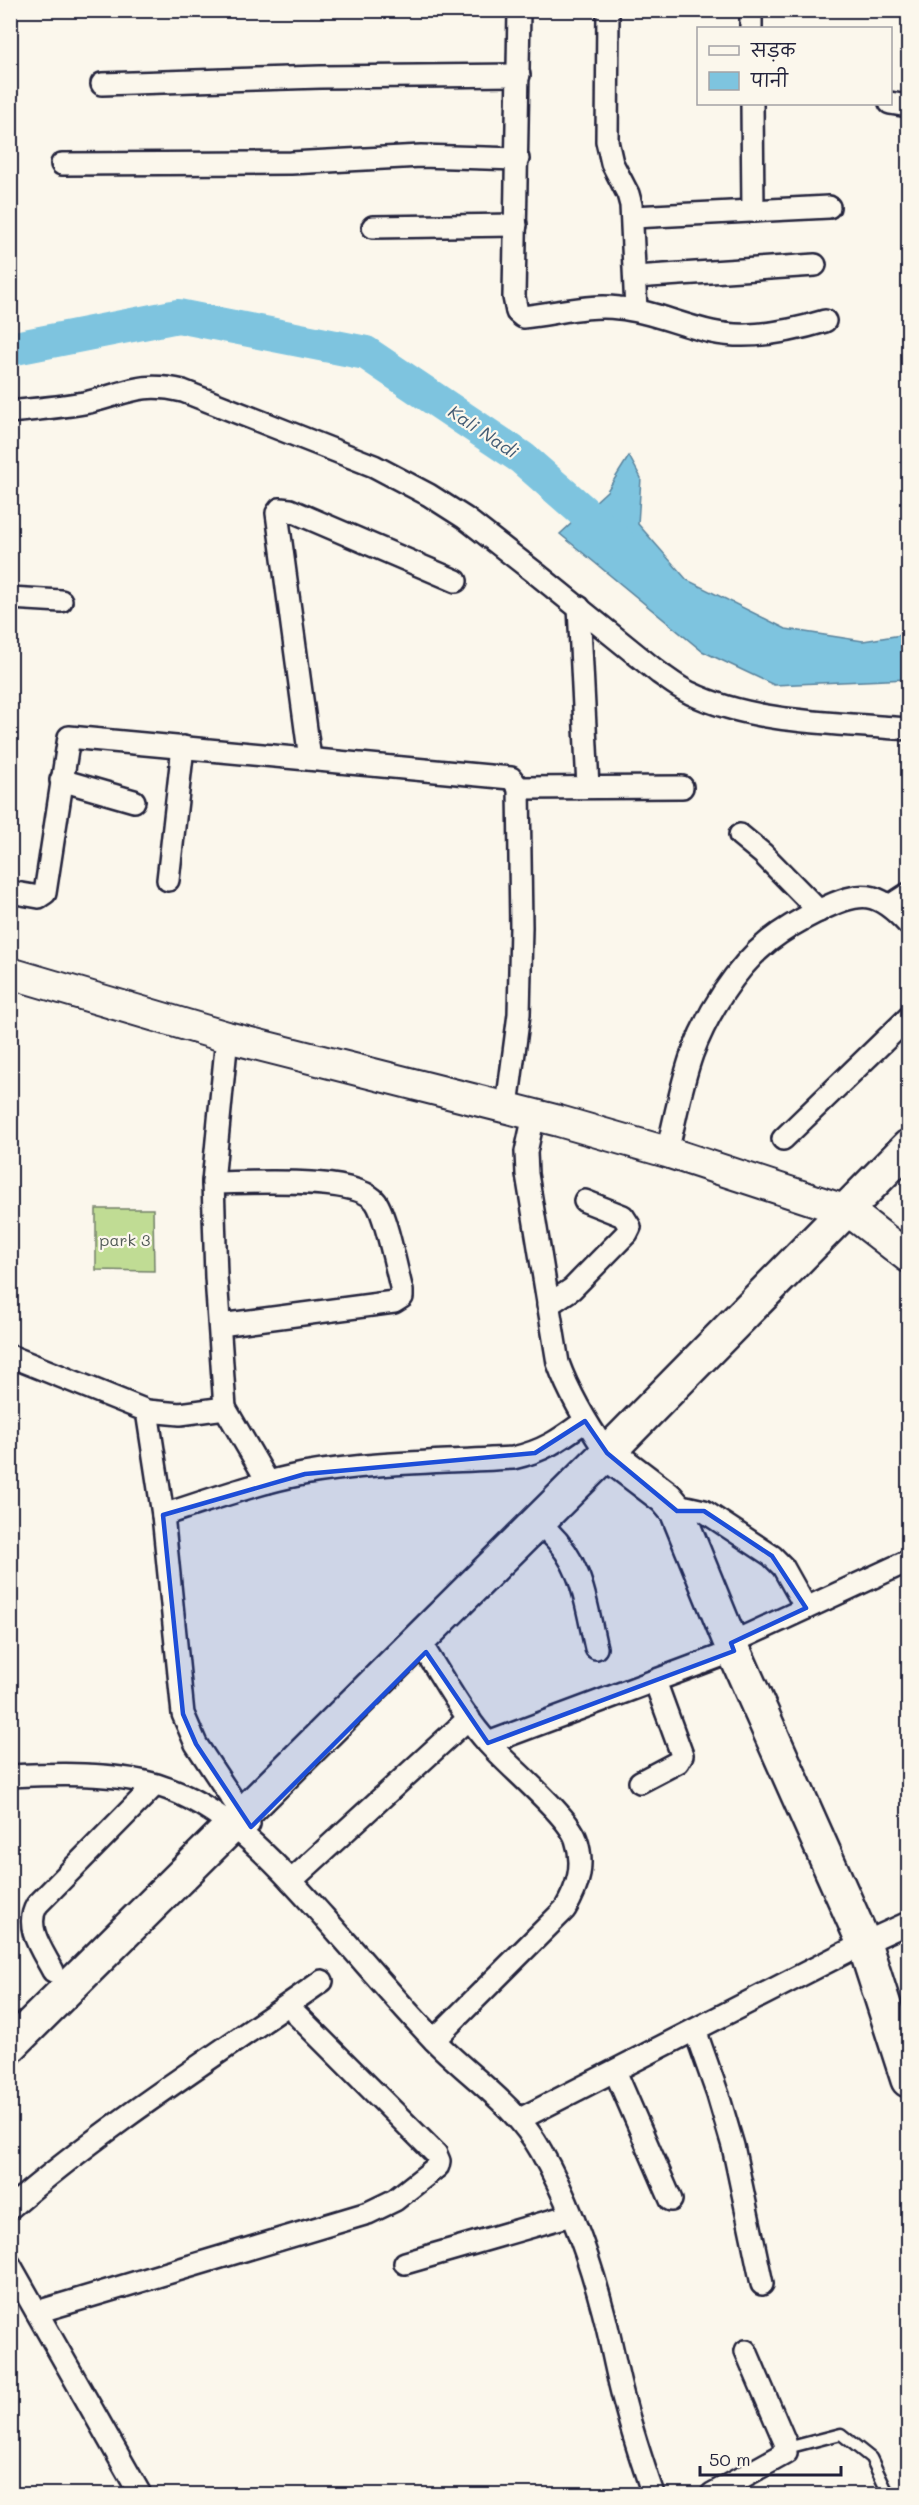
<svg xmlns="http://www.w3.org/2000/svg" width="919" height="2505" font-family="Mali,'Playpen Sans Deva',sans-serif">
	<style>
		.green { fill: #c0dc94; stroke: #717f68; stroke-width: 1.5 }
		.water { fill: #7ec4df; stroke: #59839d; stroke-width: 1.5 }
		.lines { fill: none; stroke-linecap: round; stroke-linejoin: round }
		.river { stroke: #7ec4df; stroke-width: 34 }
		.lane-casing { stroke: #22223b; stroke-width: 15 }
		.street-casing { stroke: #22223b; stroke-width: 26 }
		.secondary-casing { stroke: #22223b; stroke-width: 34 }
		.primary-casing { stroke: #22223b; stroke-width: 38 }
		.lane { stroke: #fbf7ec; stroke-width: 10 }
		.street { stroke: #fbf7ec; stroke-width: 21 }
		.secondary { stroke: #fbf7ec; stroke-width: 30 }
		.primary { stroke: #fbf7ec; stroke-width: 33 }
		.marked { fill: #1d4ed8; fill-opacity: 0.2; stroke: #1d4ed8; stroke-width: 4.5; stroke-linejoin: round }
		.labels { text-anchor: middle; stroke-width: 4.5; stroke-linejoin: round; paint-order: stroke }
		.park-label { font-size: 16px; fill: #515a56; stroke: #fbf7ec }
		.water-label { font-size: 18px; font-style: italic; fill: #425b74; stroke: #fbf7ec }
	</style>
	<rect width="100%" height="100%" fill="#fbf7ec"/>
	<filter id="ink" filterUnits="userSpaceOnUse"><feTurbulence type="fractalNoise" baseFrequency=".0167" numOctaves="2"/><feDisplacementMap in="SourceGraphic" scale="12" xChannelSelector="R" yChannelSelector="G"/><feConvolveMatrix kernelMatrix="1 2 1 2 8 2 1 2 1" color-interpolation-filters="sRGB"/></filter>
	<g filter="url(#ink)">
		<path class="green" d="M96,1209H153L154,1271L96,1270Z"/>
		<path class="water" d="M629,456L641,478L638,524L687,580L786,629L863,641L908,634V679L774,685L702,651L560,534L607,491Z"/>
		<g class="lines">
			<path class="river" d="M10,349L178,316L366,353L522,458L618,542"/>
			<g class="lane-casing">
				<g id="lane">
					<path d="M787,2448L841,2434L871,2458L886,2489L891,2494"/>
					<path d="M906,2494H908"/>
				</g>
			</g>
			<g class="street-casing">
				<g id="street">
					<path d="M519,10L514,297L517,312L523,317C555,314 587,304 619,308C651,311 680,325 712,332C749,340 789,332 825,321"/>
					<path d="M608,10L607,141L612,163L628,194L631,205L636,310"/>
					<path d="M751,10V28"/>
					<path d="M102,84L321,77L519,75"/>
					<path d="M890,103L908,106"/>
					<path d="M752,104L753,211"/>
					<path d="M62,164L291,163L421,156L518,159"/>
					<path d="M633,217L829,207"/>
					<path d="M373,227L516,225"/>
					<path d="M635,277L815,265"/>
					<path d="M10,412C36,409 63,407 89,402C127,393 141,381 183,391L374,466L429,495L465,518L538,575L659,673C669,680 679,688 690,693C754,724 839,723 908,729"/>
					<path d="M10,598L61,601"/>
					<path d="M579,607L588,787"/>
					<path d="M310,759L277,513L280,509L290,510L456,581"/>
					<path d="M61,780L134,801"/>
					<path d="M519,788L682,787"/>
					<path d="M740,835L763,854L819,911"/>
					<path d="M168,880L183,747"/>
					<path d="M10,892L39,897L45,893L69,737L511,778L519,788L521,927L519,1014L507,1106"/>
					<path d="M891,905L908,894"/>
					<path d="M534,1115L526,1152L527,1174L558,1363C570,1396 587,1424 607,1453"/>
					<path d="M783,1139L908,1018"/>
					<path d="M667,1152C675,1120 681,1085 692,1054C707,1014 735,968 769,941C784,929 802,919 820,910C861,890 877,890 908,924"/>
					<path d="M213,1183C246,1183 357,1175 376,1202C386,1216 397,1272 402,1291V1297L394,1302L220,1325"/>
					<path d="M548,1305L572,1289L627,1233L630,1227L623,1216L585,1201"/>
					<path d="M10,1356L147,1411L180,1414L225,1408L268,1482"/>
					<path d="M225,1408L216,1277L213,1182L227,1037"/>
					<path d="M147,1411L163,1515L183,1714L196,1744L249,1824"/>
					<path d="M677,1511L686,1507L704,1511L772,1556L783,1567L806,1608"/>
					<path d="M163,1515C210,1500 256,1483 303,1474C372,1462 443,1462 513,1458C544,1451 559,1440 585,1421"/>
					<path d="M548,1531C584,1566 585,1601 596,1648"/>
					<path d="M731,1643L908,1561"/>
					<path d="M426,1652C446,1683 464,1717 489,1744C509,1767 567,1814 576,1839C585,1865 578,1887 565,1909L434,2040"/>
					<path d="M488,1743L734,1651"/>
					<path d="M10,1776C56,1774 113,1772 157,1785C226,1806 277,1865 324,1917C360,1957 395,1999 432,2038C468,2076 515,2104 541,2151C568,2199 588,2254 602,2307C611,2339 616,2372 625,2404C633,2435 643,2465 653,2494"/>
					<path d="M640,1782L678,1762L682,1755L655,1681"/>
					<path d="M291,1881L469,1718"/>
					<path d="M53,1971C42,1950 24,1927 37,1905L155,1785"/>
					<path d="M695,2030L718,2095L733,2146L762,2284"/>
					<path d="M615,2071L671,2200"/>
					<path d="M520,2119L864,1943L908,1923"/>
					<path d="M10,2208C107,2124 217,2055 322,1981"/>
					<path d="M405,2263L571,2215"/>
					<path d="M10,2265L140,2494"/>
					<path d="M37,2312L368,2213L395,2200L438,2166L439,2161L436,2154L297,2015"/>
					<path d="M712,2494L786,2453L785,2442L746,2351"/>
				</g>
			</g>
			<g class="secondary-casing">
				<path id="secondary" d="M10,973L227,1037L559,1121L667,1152L844,1210L859,1219L908,1257"/>
			</g>
			<g class="primary-casing">
				<g id="primary">
					<path d="M607,1453L666,1498L677,1511L734,1651L864,1943L908,2080"/>
					<path d="M10,2046L607,1453L908,1147"/>
				</g>
			</g>
			<use href="#lane" class="lane"/>
			<use href="#street" class="street"/>
			<use href="#secondary" class="secondary"/>
			<use href="#primary" class="primary"/>
		</g>
	</g>
	<path class="marked" d="M585,1421L607,1453L677,1511H704L772,1556L806,1608L731,1643L734,1651L488,1743L426,1652L251,1827L196,1744L183,1714L163,1515L305,1474L535,1453Z"/>
	<g class="labels">
		<g class="park-label">
			<text x="125" y="1246">park 3</text>
		</g>
		<g class="water-label">
			<text transform="translate(483 432) rotate(34)" y="6">Kali Nadi</text>
		</g>
	</g>
	<rect width="919" height="2505" fill="none" stroke="#fbf7ec" stroke-width="36"/>
	<rect x="18" y="18" width="883" height="2469" fill="none" stroke="#22223b" stroke-width="2" filter="url(#ink)"/>
	<rect x="697" y="27" width="195" height="78" fill="#fbf7ec" stroke="#a4a2a5" stroke-width="1.5"/>
	<rect x="709" y="46" width="30" height="9" fill="#fbf7ec" stroke="#a4a2a5" stroke-width="1.5"/>
	<text x="751" y="57" font-size="18" fill="#22223b">सड़क</text>
	<rect x="709" y="72" width="30" height="18" fill="#7ec4df" stroke="#a4a2a5" stroke-width="1.5"/>
	<text x="751" y="87" font-size="18" fill="#22223b">पानी</text>
	<path d="M700 2466v9h141v-9" fill="none" stroke="#22223b" stroke-width="3"/>
	<text x="709" y="2466" font-size="18" fill="#22223b" stroke="#fbf7ec" stroke-width="4.5" paint-order="stroke">50 m</text>
</svg>
